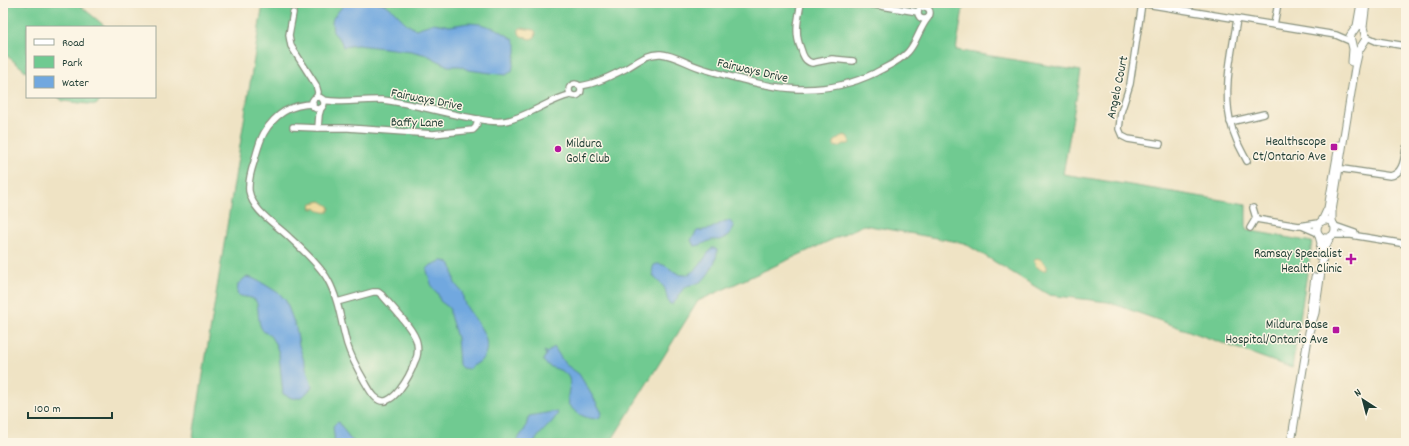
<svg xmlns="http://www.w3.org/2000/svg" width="1409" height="446" font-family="Dekko,sans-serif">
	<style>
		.green { fill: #6fca91; stroke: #478462 }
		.sand { fill: #eeda9e; stroke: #868c69 }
		.water { fill: #71a8df; stroke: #48728a }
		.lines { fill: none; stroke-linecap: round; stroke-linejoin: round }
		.minor-casing { stroke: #87907c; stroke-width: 8 }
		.tertiary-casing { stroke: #87907c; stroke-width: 9 }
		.minor { stroke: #fff; stroke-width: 5.5 }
		.tertiary { stroke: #fff; stroke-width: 7 }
		.poi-dot { fill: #b5179e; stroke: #fcf5e5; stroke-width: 1.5 }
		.labels { text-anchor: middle; stroke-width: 3; stroke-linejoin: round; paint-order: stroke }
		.street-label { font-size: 13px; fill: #1f3d34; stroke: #fcf5e5 }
		.poi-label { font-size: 13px; fill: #1f3d34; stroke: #fcf5e5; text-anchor: end }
	</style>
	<rect width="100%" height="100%" fill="#fcf5e5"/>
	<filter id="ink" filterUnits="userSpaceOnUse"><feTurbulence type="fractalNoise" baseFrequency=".025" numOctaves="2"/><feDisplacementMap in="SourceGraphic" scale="8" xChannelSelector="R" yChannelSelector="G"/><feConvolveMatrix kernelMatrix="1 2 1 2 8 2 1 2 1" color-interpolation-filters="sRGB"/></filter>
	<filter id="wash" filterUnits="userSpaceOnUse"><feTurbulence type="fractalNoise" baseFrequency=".012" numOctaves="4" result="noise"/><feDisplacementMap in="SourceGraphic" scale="16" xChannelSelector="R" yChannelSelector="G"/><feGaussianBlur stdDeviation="0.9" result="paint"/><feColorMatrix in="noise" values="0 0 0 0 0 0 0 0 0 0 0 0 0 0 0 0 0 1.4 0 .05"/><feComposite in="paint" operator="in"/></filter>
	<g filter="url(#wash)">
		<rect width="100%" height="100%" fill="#efe3c4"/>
		<g class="green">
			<path d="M3,3H77L106,27H27V72L6,55L3,59Z"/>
			<path d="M263,3H964L956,50L1081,71L1063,174L1246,204V230L1312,242L1292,368L1108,302L1049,295L964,243L864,225L698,301L610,443H192Z"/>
			<path d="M58,97H103L96,105L63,101Z"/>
		</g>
		<g class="sand">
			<path d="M521,28L534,30L536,32L535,37L531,39L526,38V36L525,37L521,36L519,33V29Z"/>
			<path d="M844,135L848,137L850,142L849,144H844L839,147L834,146V142Z"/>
			<path d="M321,201L329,206L330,208L328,212C325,213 317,211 316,208L314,209L310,208L312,203Z"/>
			<path d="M1037,258L1040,259L1047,266V270H1041L1035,265L1034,261Z"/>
		</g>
		<g class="water">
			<path d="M345,3C353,3 378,1 384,4C396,9 403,25 416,29L434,23L450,26L468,23L480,24L497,29L513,39L516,44V52L512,71L506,75L468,70L460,66H448L427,55L411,51L357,45L343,47L341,41L333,32L332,23L333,18Z"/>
			<path d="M725,221H730L734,226C733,233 726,239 719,240C715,240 712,239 709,241C704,243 700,246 694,246L691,240L697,231L710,229Z"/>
			<path d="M712,248H714L717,250C718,259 708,278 700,282C695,285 688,284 683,289C679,294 678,300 672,304H670C666,299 667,294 665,289C661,281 648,278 654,265C666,259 676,280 689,274C699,268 705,257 712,248Z"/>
			<path d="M441,261H444L451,264C453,269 453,274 454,279C454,284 459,288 462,292C463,296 463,300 465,304C472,318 496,339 483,358C480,363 473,365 469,369L462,368L459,365L457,338L450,315V310L448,307L440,301L438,294L432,287L427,271V269L431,265Z"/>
			<path d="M246,277L252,278L264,284L280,294L286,301L296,328L299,345L312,386C309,392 301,400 292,398C289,397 286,395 283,394L279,354L276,345L269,334C254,331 261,306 255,300C250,296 242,298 237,294L238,284Z"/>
			<path d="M554,347L565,364L579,374L596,402L602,413L599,418C588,421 575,413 568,404L569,403C565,394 574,383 567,375C560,367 547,369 543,360L546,355L544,351L547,353Z"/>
			<path d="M552,412H557L558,413C552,425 540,431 534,443H515L525,429L529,416Z"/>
			<path d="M339,422L349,438L356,443H335L333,426L336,423Z"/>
		</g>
	</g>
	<g filter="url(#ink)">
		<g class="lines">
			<g class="minor-casing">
				<g id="minor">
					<path d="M801,3C798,20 794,33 801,49C803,56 805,61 812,63L832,59L853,61"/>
					<path d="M863,3L918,12"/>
					<path d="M1140,3L1336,35L1350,41"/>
					<path d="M1142,3L1130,84L1121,112L1119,129L1122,136L1128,139L1160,144"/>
					<circle cx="924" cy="13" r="6"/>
					<path d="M293,13L289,35L291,46L316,85L318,92L317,97"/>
					<path d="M1237,19C1232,52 1223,87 1230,120C1233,135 1240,148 1247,161"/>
					<path d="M1274,25L1278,3"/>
					<path d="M1365,36L1376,41L1406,46"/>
					<circle cx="575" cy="90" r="6"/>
					<path d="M580,86C595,84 611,76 625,69C636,63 647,53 661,54C675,55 689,65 704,69C763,86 815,102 875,73C886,67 899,62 908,52C917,42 919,29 928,18"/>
					<circle cx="318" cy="103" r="6"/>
					<path d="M323,100C342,104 362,99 382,100C412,103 442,113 472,118C483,120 494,123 505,121C528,117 548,100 570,95"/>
					<path d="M313,104C291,104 275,114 264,133C259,142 257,152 254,162C251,171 248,181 249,191C253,212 276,224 290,238C302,249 321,267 328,280C339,300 341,323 347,344C351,357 358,370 365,382C368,387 371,393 375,397C391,414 411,373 415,361C418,356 418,349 417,343C415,330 391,306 382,295L378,292H373L337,302"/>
					<path d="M321,108L319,115L318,128H348L433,134L473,130L476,127L478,119"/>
					<path d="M1230,122L1264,114"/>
					<path d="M293,127L318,128"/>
					<path d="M1336,168L1390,176C1403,174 1404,159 1406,148"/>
					<path d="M1256,219L1299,226L1319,223"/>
					<path d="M1302,226L1318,233"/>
					<path d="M1335,226L1355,233"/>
					<path d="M1250,228L1256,218L1253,208"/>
					<path d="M1333,235H1351L1406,244"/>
				</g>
			</g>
			<g class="tertiary-casing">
				<g id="tertiary">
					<path d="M1352,62L1353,49L1350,36L1357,26L1361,3"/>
					<circle cx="1326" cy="229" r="9"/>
					<path d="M1322,221L1328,208L1339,145"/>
					<path d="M1333,224L1332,220V211L1355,68L1359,50L1366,39L1363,27L1366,3"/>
					<path d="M1319,256L1321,243L1319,236"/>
					<path d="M1309,322L1315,277"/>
					<path d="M1291,443L1309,332L1315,313L1324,250L1330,237"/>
				</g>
			</g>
			<use href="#minor" class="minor"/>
			<use href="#tertiary" class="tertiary"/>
		</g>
	</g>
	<g class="poi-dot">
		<rect x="1330" y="143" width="8" height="8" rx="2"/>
		<circle cx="558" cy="149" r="4"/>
		<path d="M1349 253h4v4h4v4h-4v4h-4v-4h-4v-4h4z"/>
		<rect x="1332" y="326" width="8" height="8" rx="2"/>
	</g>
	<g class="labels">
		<g class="street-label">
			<text transform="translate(753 69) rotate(13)" y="5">Fairways Drive</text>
			<text transform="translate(1116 87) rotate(-78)" y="5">Angelo Court</text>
			<text transform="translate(427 98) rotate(11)" y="5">Fairways Drive</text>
			<text transform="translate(417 121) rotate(1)" y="5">Baffy Lane</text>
		</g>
		<g class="poi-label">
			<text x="1326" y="145">Healthscope<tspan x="1326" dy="15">Ct/Ontario Ave</tspan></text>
			<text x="566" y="147" text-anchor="start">Mildura<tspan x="566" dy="15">Golf Club</tspan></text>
			<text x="1342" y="257">Ramsay Specialist<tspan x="1342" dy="15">Health Clinic</tspan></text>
			<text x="1328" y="328">Mildura Base<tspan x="1328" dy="15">Hospital/Ontario Ave</tspan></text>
		</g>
	</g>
	<rect width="1409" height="446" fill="none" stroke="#fcf5e5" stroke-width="16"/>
	<rect x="26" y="26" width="130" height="72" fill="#fcf5e5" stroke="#a4ab9e"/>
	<rect x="34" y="39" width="20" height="6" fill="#ffffff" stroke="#a4ab9e"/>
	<text x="62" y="46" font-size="12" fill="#1f3d34">Road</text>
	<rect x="34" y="56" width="20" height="12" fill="#6fca91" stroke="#a4ab9e"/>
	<text x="62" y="66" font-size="12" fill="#1f3d34">Park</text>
	<rect x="34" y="76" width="20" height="12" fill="#71a8df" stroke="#a4ab9e"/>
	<text x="62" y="86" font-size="12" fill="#1f3d34">Water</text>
	<g transform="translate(1363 400) rotate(324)" stroke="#fcf5e5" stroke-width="3" paint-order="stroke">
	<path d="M0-3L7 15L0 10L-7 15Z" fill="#1f3d34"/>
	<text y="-6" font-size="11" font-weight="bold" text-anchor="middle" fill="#1f3d34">N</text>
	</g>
	<path d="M28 412v6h84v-6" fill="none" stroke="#1f3d34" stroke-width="2"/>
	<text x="34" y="412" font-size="12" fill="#1f3d34" stroke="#fcf5e5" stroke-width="3" paint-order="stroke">100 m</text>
</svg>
